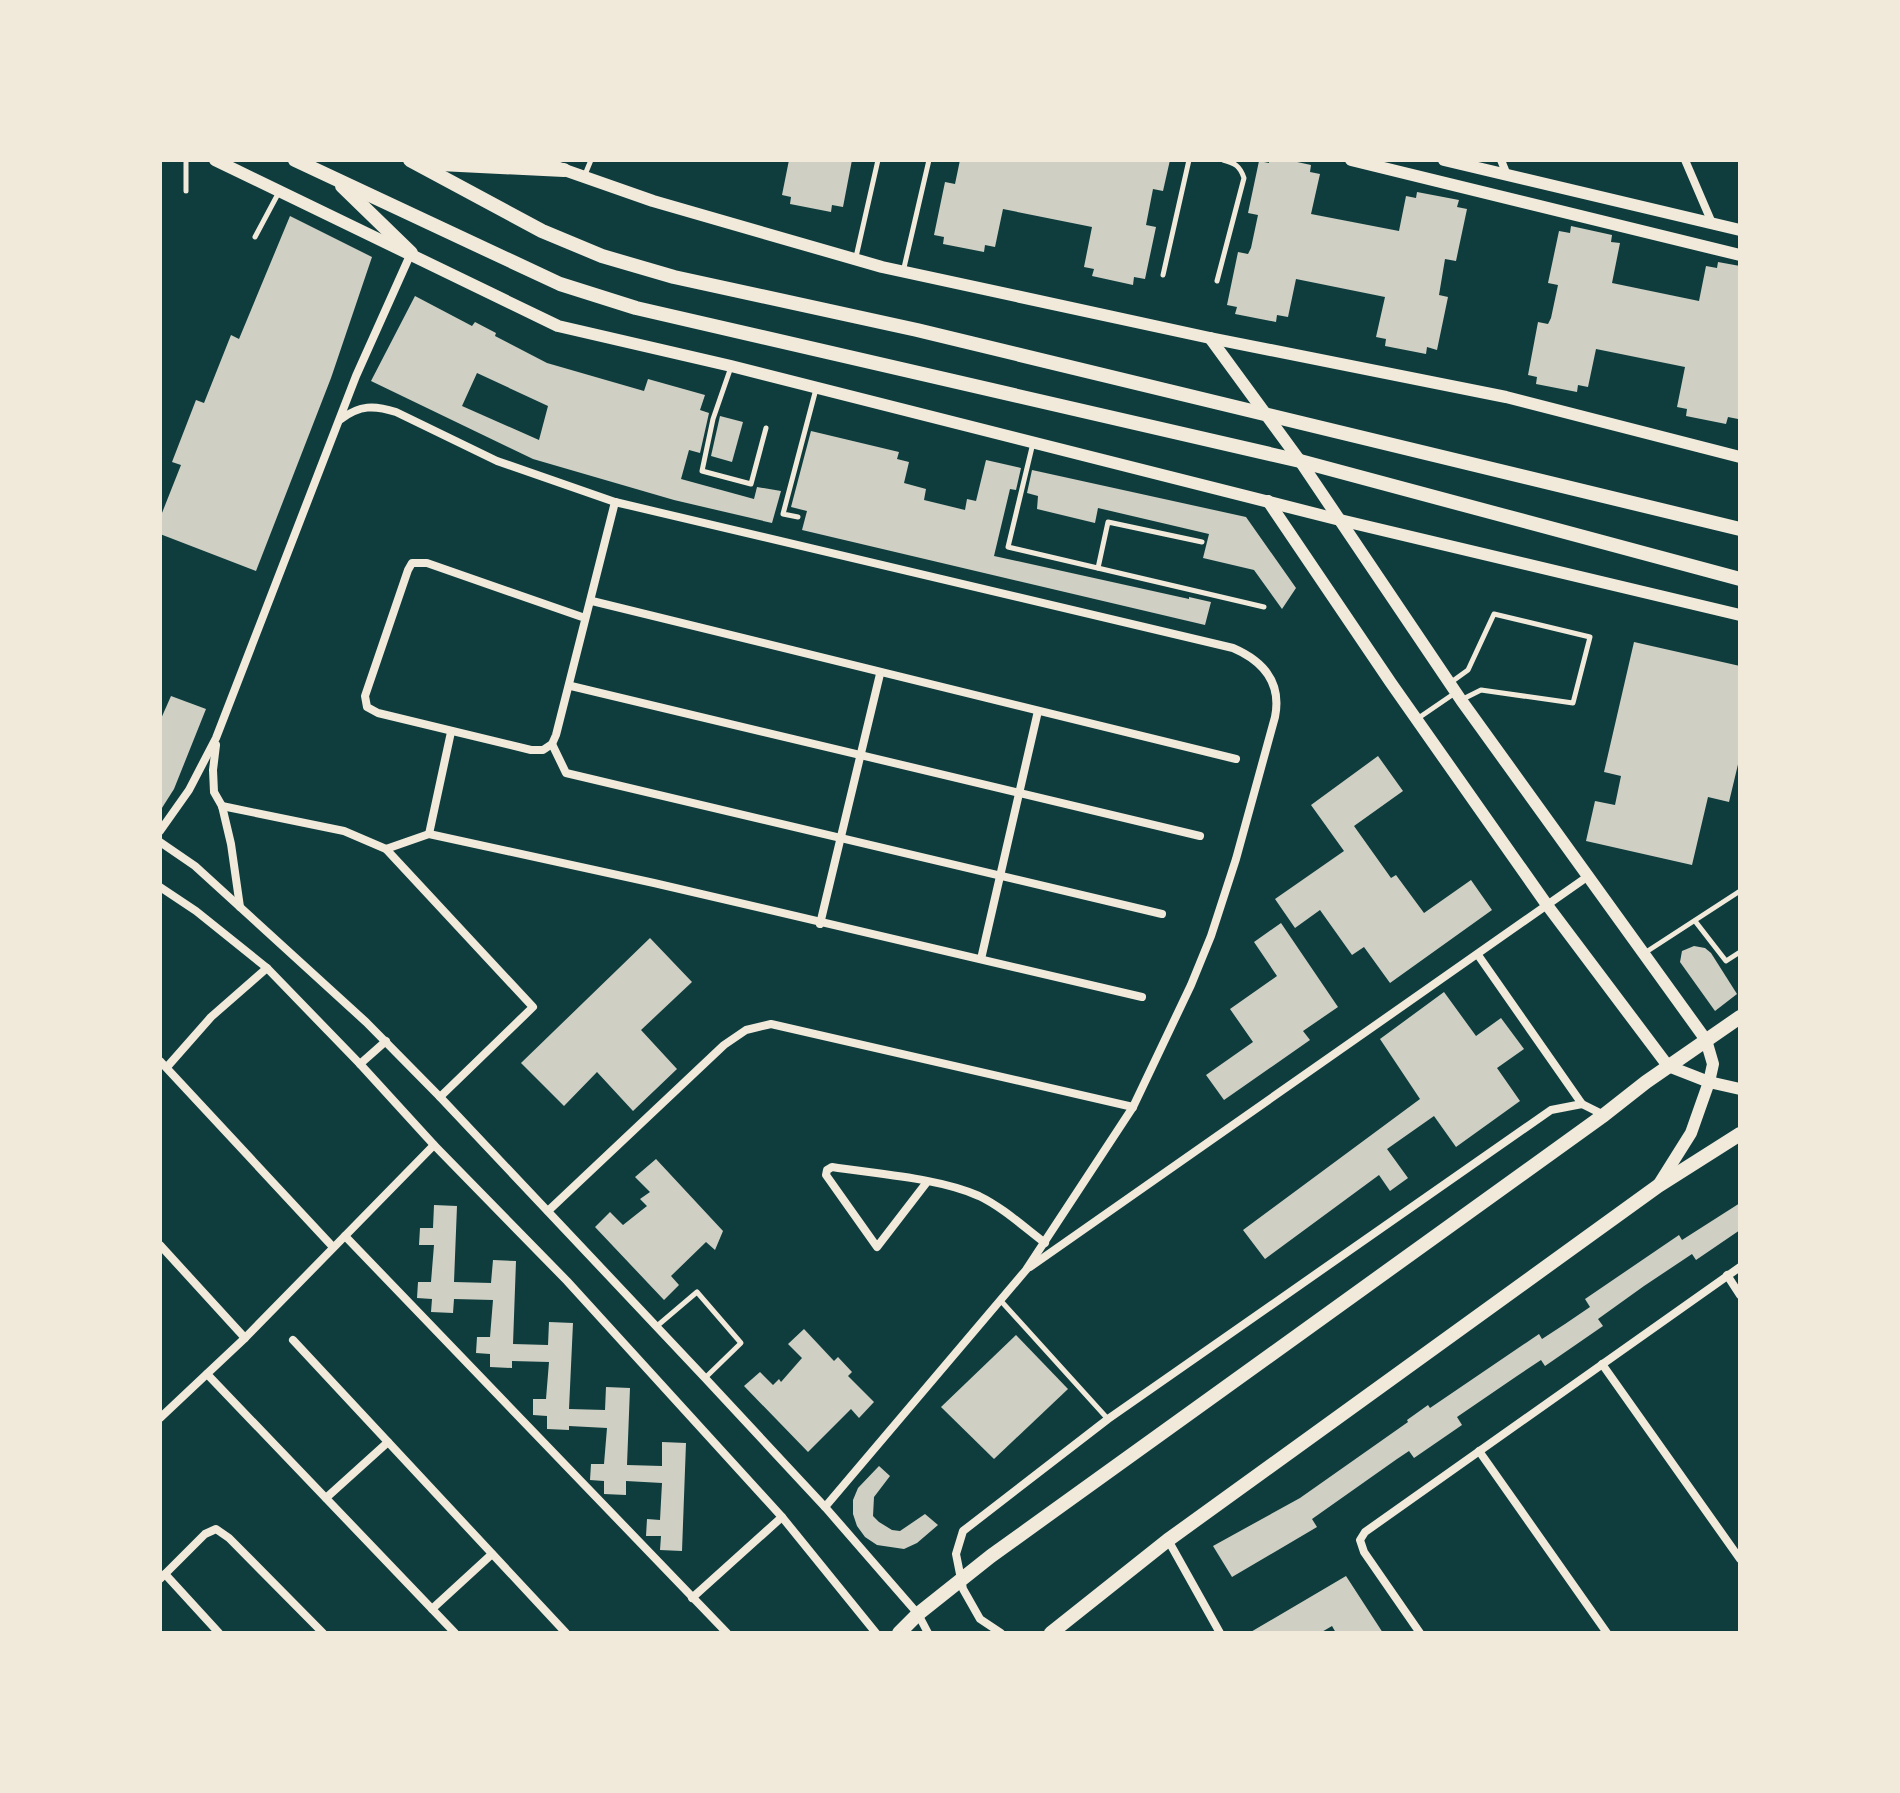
<svg xmlns="http://www.w3.org/2000/svg" width="1900" height="1793" font-family="Signika,sans-serif">
	<style>
		.building { fill: #cfcfc3; fill-rule: evenodd }
		.lines { fill: none; stroke-linecap: round; stroke-linejoin: round }
		.service { stroke: #f1e9da; stroke-width: 5 }
		.minor { stroke: #f1e9da; stroke-width: 8 }
		.tertiary { stroke: #f1e9da; stroke-width: 12 }
		.primary { stroke: #f1e9da; stroke-width: 14 }
	</style>
	<rect width="100%" height="100%" fill="#0f3d3e"/>
	<g class="building">
		<path d="M789,160H852L843,207L832,205L831,212L790,204L791,197L782,195Z"/>
		<path d="M960,160H1170L1163,191L1153,189L1146,225L1156,227L1145,279L1134,277L1133,285L1092,276L1094,269L1084,267L1092,227L1003,209L995,247L985,245L984,252L943,244L944,237L934,235L945,182L955,184Z"/>
		<path d="M1269,160H1288L1311,165L1310,172L1320,174L1311,214L1399,231L1406,196L1416,198L1417,192L1459,200L1457,207L1467,209L1456,261L1445,259L1439,295L1448,297L1437,350L1427,347L1426,354L1385,346L1386,339L1376,337L1385,297L1296,279L1288,317L1277,315L1276,322L1235,314L1237,307L1227,305L1238,252L1248,254L1251,248L1258,215L1248,213L1259,161L1269,163Z"/>
		<path d="M290,216L372,257L331,378L256,571L160,534V518L181,465L172,462L196,400L204,403L231,335L239,339Z"/>
		<path d="M1571,226L1612,235L1611,242L1620,243L1612,283L1699,301L1706,266L1717,268L1718,262L1740,266L1738,419L1728,417L1726,424L1686,416L1687,409L1677,407L1685,367L1596,349L1588,387L1578,385L1577,392L1536,384L1537,377L1528,375L1538,322L1548,324L1551,318L1558,285L1548,283L1559,231L1570,233Z"/>
		<path d="M415,296L472,326L475,322L496,333L495,336L547,363L644,391L648,379L705,395L700,410L709,413L700,453L689,450L681,479L754,499L757,487L781,491L772,523L674,500L533,459L371,381ZM477,373L548,406L539,440L462,406Z"/>
		<path d="M720,416L743,422L732,462L711,456Z"/>
		<path d="M811,431L899,452L897,459L909,462L904,483L926,489L924,500L965,510L967,499L976,501L986,460L1021,468L1016,490L1010,489L994,556L1189,599V597L1211,602L1205,625L802,530L807,511L791,507Z"/>
		<path d="M1032,470L1246,517L1296,588L1282,609L1254,570L1203,558L1209,534L1098,508L1095,523L1037,509L1038,496L1027,493Z"/>
		<path d="M1634,642L1740,666V756L1729,802L1708,797L1692,865L1586,841L1595,801L1615,805L1621,776L1604,772Z"/>
		<path d="M171,696L206,709L174,789L160,811V721Z"/>
		<path d="M1378,756L1403,791L1354,826L1391,878L1396,875L1424,913L1471,880L1492,910L1390,983L1364,947L1352,955L1320,910L1295,928L1275,899L1344,851L1311,805Z"/>
		<path d="M1281,923L1338,1007L1303,1031L1310,1040L1224,1100L1206,1075L1253,1042L1230,1009L1277,976L1254,942Z"/>
		<path d="M650,938L692,982L641,1030L677,1069L633,1111L597,1072L564,1106L521,1063Z"/>
		<path d="M1694,946L1705,948L1711,953L1737,994L1715,1011L1680,962L1682,951Z"/>
		<path d="M1444,992L1476,1036L1501,1018L1524,1049L1497,1068L1520,1101L1456,1147L1434,1116L1387,1149L1408,1178L1390,1191L1379,1175L1265,1259L1243,1230L1420,1099L1380,1039Z"/>
		<path d="M656,1159L723,1231L715,1250L706,1242L671,1276L679,1285L664,1300L595,1227L610,1212L623,1225L647,1206L640,1199L650,1192L635,1177Z"/>
		<path d="M1740,1203V1230L1696,1260L1692,1254L1644,1286L1598,1319L1603,1326L1545,1366L1541,1360L1517,1376L1457,1417L1462,1425L1414,1458L1409,1451L1397,1459L1312,1519L1317,1527L1232,1577L1213,1546L1300,1498L1408,1422L1407,1420L1428,1405L1430,1408L1539,1334L1542,1339L1565,1324L1590,1307L1585,1299L1679,1235L1682,1240Z"/>
		<path d="M434,1205L457,1206L454,1282L491,1283L493,1260L516,1261L513,1344L548,1345L549,1322L573,1323L569,1409L605,1410L606,1387L630,1388L627,1465L662,1466V1442L686,1443L682,1551L660,1550L661,1536H646L647,1519L660,1520L662,1483L626,1481V1495L604,1494V1481L590,1480L591,1464H604L607,1428L569,1426V1430L547,1429V1416L533,1415V1399H546L549,1362L512,1361V1368L490,1367V1354L476,1353L477,1337H490L493,1300L454,1299L453,1313L431,1312L432,1299L417,1298L418,1282H431L434,1245H419L420,1228H433Z"/>
		<path d="M804,1329L834,1361L838,1357L852,1372L848,1376L874,1402L859,1418L851,1409L808,1452L744,1386L760,1372L773,1385L779,1379L781,1382L802,1358L788,1344Z"/>
		<path d="M1016,1335L1068,1389L994,1459L941,1407Z"/>
		<path d="M879,1466L890,1476L874,1497L873,1516L879,1522L892,1530L900,1531L925,1514L938,1525L917,1543L904,1549L877,1545L865,1537L857,1526L853,1514V1500L858,1488Z"/>
		<path d="M1346,1576L1383,1633H1336L1332,1626L1320,1633H1249Z"/>
	</g>
	<g class="lines">
		<g class="service">
			<path d="M186,160V191"/>
			<path d="M584,177L591,160"/>
			<path d="M255,237L279,192"/>
			<path d="M856,257L878,160"/>
			<path d="M903,272L929,160"/>
			<path d="M1163,275L1189,160"/>
			<path d="M1217,281L1244,178C1240,166 1235,163 1223,160"/>
			<path d="M731,367L713,419L702,471L751,484L766,428"/>
			<path d="M1033,443L1008,547L1264,607"/>
			<path d="M798,517L783,514L816,389"/>
			<path d="M1098,568L1108,522L1202,542"/>
			<path d="M1450,683L1468,670L1494,614L1590,637L1573,703L1481,690L1461,700"/>
			<path d="M1417,719L1455,693"/>
			<path d="M1695,921L1726,961L1740,952"/>
			<path d="M1643,954L1740,891"/>
			<path d="M1001,1301L1107,1418"/>
			<path d="M657,1326L697,1292L741,1343L705,1378"/>
		</g>
		<g class="minor">
			<path d="M1501,160L1507,175"/>
			<path d="M1685,160L1712,223"/>
			<path d="M341,419C360,405 374,405 396,412L497,461L615,502L1233,648C1263,661 1282,682 1275,717L1236,859L1211,936L1191,985L1133,1107L1026,1270L825,1507"/>
			<path d="M592,601L1236,759"/>
			<path d="M585,618L427,563H412L408,570L365,696L367,707L378,713L531,750H543L552,744L556,735L615,502"/>
			<path d="M571,686L1200,836"/>
			<path d="M552,744L566,773L1162,914"/>
			<path d="M216,745L213,770L214,792L222,806L231,844L240,907"/>
			<path d="M222,806L344,831L386,849L533,1007L440,1097"/>
			<path d="M160,831L189,790L216,738L356,376L411,253"/>
			<path d="M429,834L451,732"/>
			<path d="M160,842L195,866L366,1022L440,1097L705,1378L825,1507L918,1614L928,1633"/>
			<path d="M386,849L429,834L654,883L1142,997"/>
			<path d="M160,887L196,911L267,968L360,1064L434,1145L567,1281L782,1517L876,1633"/>
			<path d="M820,924L880,674"/>
			<path d="M1478,955L1582,1104"/>
			<path d="M981,959L1038,711"/>
			<path d="M160,1061L333,1247"/>
			<path d="M360,1064L386,1041"/>
			<path d="M167,1067L211,1017L267,968"/>
			<path d="M927,1182L877,1247L826,1175L827,1170L832,1167C876,1174 939,1178 979,1196C1002,1207 1024,1227 1045,1243"/>
			<path d="M548,1211L724,1045L746,1030L771,1024L1133,1107"/>
			<path d="M345,1236L727,1633"/>
			<path d="M160,1245L245,1338"/>
			<path d="M1030,1267L1587,877"/>
			<path d="M1727,1275L1740,1295"/>
			<path d="M293,1340L566,1633"/>
			<path d="M1602,1364L1740,1559"/>
			<path d="M207,1374L455,1633"/>
			<path d="M160,1418L245,1338L434,1145"/>
			<path d="M1479,1451L1607,1633"/>
			<path d="M326,1498L388,1442"/>
			<path d="M1168,1540L1220,1633"/>
			<path d="M165,1574L219,1633"/>
			<path d="M160,1579L205,1534L216,1529L229,1538L323,1633"/>
			<path d="M692,1598L782,1517"/>
			<path d="M432,1609L492,1554"/>
			<path d="M1001,1633L980,1619L963,1589L956,1554L963,1531L1108,1419L1551,1110L1582,1104L1604,1115"/>
			<path d="M1420,1633L1364,1552L1360,1540L1365,1532L1740,1267"/>
		</g>
		<g class="tertiary">
			<path d="M215,160L558,326L731,366L1340,520L1740,615"/>
			<path d="M536,160L653,201L882,267L1210,338L1506,397L1740,457"/>
			<path d="M1351,160L1740,255"/>
			<path d="M1444,160L1740,230"/>
			<path d="M1210,338L1300,461L1461,700L1706,1040L1713,1064L1709,1082L1691,1133L1659,1184"/>
			<path d="M1268,501L1391,683L1547,905L1668,1066L1709,1082L1740,1089"/>
		</g>
		<g class="primary">
			<path d="M295,160L560,284L636,308L1300,461L1740,579"/>
			<path d="M410,160L542,231L602,256L674,277L917,330L1740,529"/>
			<path d="M420,163L564,170"/>
			<path d="M342,186L411,253"/>
			<path d="M899,1633L918,1614L991,1556L1604,1115L1646,1082L1740,1017"/>
			<path d="M1051,1633L1168,1540L1658,1186L1740,1134"/>
		</g>
	</g>
	<rect width="1900" height="1793" fill="none" stroke="#f1e9da" stroke-width="324"/>
</svg>
